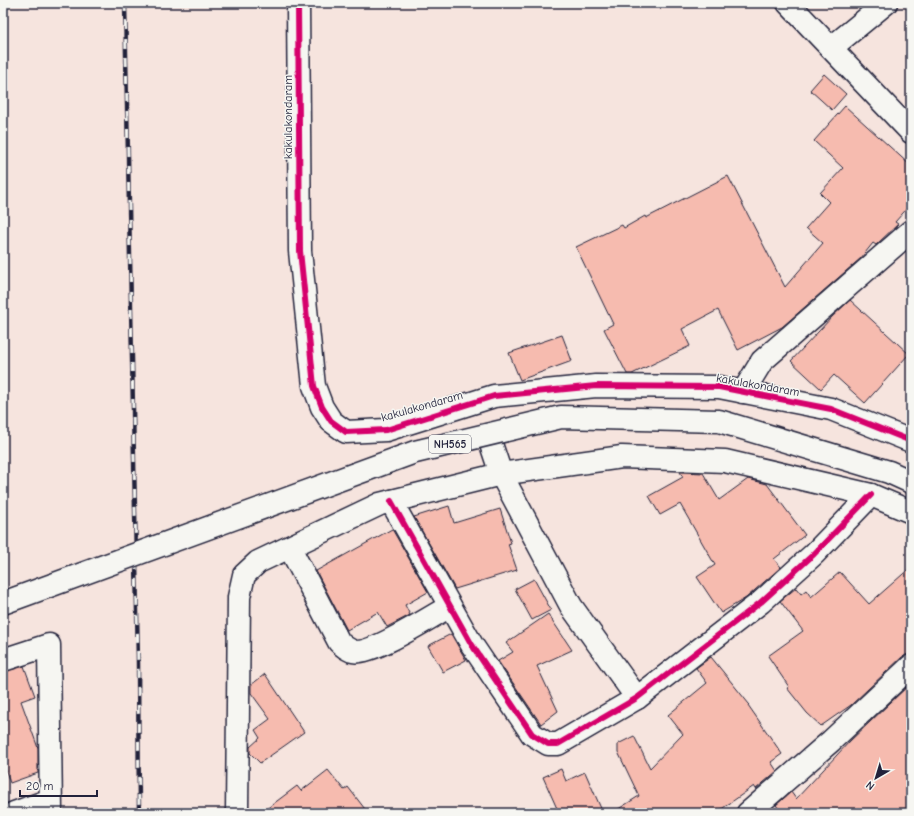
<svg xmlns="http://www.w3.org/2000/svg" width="914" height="816" font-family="'Comic Neue',sans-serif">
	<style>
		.building { fill: #f6bbaf; stroke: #22223b }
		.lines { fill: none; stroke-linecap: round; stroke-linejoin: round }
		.minor-casing { stroke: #22223b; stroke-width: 25 }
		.minor { stroke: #f6f6f2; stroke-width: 22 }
		.rail-casing { stroke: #22223b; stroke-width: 4.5 }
		.rail { stroke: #f6f6f2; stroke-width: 3; stroke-dasharray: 9; stroke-linecap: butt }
		.highway-bridge-casing { stroke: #22223b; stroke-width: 25; stroke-linecap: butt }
		.highway-bridge { stroke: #f6f6f2; stroke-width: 22 }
		.cycleway-casing { stroke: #f6f6f2; stroke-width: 8 }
		.cycleway { stroke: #d6006c; stroke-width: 6 }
		.labels { text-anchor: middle; stroke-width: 3; stroke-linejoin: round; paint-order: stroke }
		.shield { fill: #f6f6f2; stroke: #626272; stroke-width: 1 }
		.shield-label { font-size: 11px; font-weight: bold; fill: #22223b }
		.street-label { font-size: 12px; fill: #22223b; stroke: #f6f6f2 }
	</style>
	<rect width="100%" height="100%" fill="#f6e4de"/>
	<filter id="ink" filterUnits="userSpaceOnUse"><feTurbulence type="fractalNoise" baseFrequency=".025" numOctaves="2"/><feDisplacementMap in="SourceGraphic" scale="8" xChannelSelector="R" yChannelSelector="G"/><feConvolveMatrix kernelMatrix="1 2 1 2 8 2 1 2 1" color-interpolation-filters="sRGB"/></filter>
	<g filter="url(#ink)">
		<g class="building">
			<path d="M824,74L846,94L832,110L810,90Z"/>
			<path d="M845,106L911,166V204L895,222L898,224L876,245L873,243L861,258L782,327L738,350L718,310L682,329L690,346L632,374H627L604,329L613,324L576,247L622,225L624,228L645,216L646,218L728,176L785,287L823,243L806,228L829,202L820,193L843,168L814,141Z"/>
			<path d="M850,300L909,354L865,403L834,375L821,389L791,361L832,317Z"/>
			<path d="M562,335L572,361L520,380L509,353Z"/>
			<path d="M680,472L703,473L719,500L748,479L767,484L805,535L774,559L781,567L746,598L721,613L697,577L715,565L680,504L660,515L649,496L683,477Z"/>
			<path d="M449,506L454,523L500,509L511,543L508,544L517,570L455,589L414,517Z"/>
			<path d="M392,529L428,592L405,605L410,615L387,627L378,612L347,630L316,571Z"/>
			<path d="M911,567V654L902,657L851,705L821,726L807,713L787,688L789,687L768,656L803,631L780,601L796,588L801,594L806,590L811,597L840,572L869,604Z"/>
			<path d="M534,579L551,610L532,620L515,589Z"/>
			<path d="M548,614L572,650L537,666L558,711L541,724L498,661L513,652L506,643Z"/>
			<path d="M451,634L466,660L443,672L428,646Z"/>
			<path d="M711,657L749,704L748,705L782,754L771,762L777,771L756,789L754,786L716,813H612L639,796L618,752V744L634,736L650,768L683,734L668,715L707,683L696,668Z"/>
			<path d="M24,666L35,696L21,701L38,748V773L10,783L3,762V672Z"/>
			<path d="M265,674L304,732L260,763L250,753V747L260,738L255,730L270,719L251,693V685Z"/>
			<path d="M911,683V813H782L776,805L791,792L796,799L850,741Z"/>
			<path d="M561,769L566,781L585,772L603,813H559L543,777Z"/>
			<path d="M328,770L344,790L348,787L368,813H261L297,786L301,791Z"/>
		</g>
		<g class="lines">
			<g class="minor-casing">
				<g id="minor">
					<path d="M298,3L300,251L314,386L322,407L331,421L346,432L386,430L494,396L596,386L719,387L831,409L911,441"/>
					<path d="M788,3L911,132"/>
					<path d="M831,48L886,3"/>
					<path d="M743,392L762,361L911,231"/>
					<path d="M488,435L501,474L571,606L637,698"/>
					<path d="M391,501L472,645L532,734L548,744H558L637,698L761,602L814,554L871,495"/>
					<path d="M290,548L339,642C342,645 347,649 352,651C369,657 432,616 450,606"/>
					<path d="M3,660L49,645L51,813"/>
					<path d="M14,813L50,800"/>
					<path d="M237,813L239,597L244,575L258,562L380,504L501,474L622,457L725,461L871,495L911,512"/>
					<path d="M748,813L831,741L911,666"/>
				</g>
			</g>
			<use href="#minor" class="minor"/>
			<g class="rail-casing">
				<path id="rail" d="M125,3L138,662L139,813"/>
			</g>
			<use href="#rail" class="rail"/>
			<g class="highway-bridge-casing">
				<path id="highway-bridge" d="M3,603L415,452L561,417L719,421L889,472L911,482"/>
			</g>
			<use href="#highway-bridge" class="highway-bridge"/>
			<g class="cycleway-casing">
				<g id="cycleway">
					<path d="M298,3L300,251L314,386L322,407L331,421L346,432L386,430L494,396L596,386L719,387L831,409L911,441"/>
					<path d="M391,501L472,645L532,734L548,744H558L637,698L761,602L814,554L871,495"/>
				</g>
			</g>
			<use href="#cycleway" class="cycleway"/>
		</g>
	</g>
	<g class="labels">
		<rect class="shield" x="429" y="435" width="42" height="18" rx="3"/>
		<g class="shield-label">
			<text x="450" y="448">NH565</text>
		</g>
		<g class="street-label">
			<text transform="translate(288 117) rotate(-90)" y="4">kakulakondaram</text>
			<text transform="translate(758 385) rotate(10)" y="4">kakulakondaram</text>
			<text transform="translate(422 406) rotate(-16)" y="4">kakulakondaram</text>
		</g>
	</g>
	<rect width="914" height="816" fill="none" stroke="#f6f6f2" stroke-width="16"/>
	<rect x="8" y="8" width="898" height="800" fill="none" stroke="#22223b" stroke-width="1.5" filter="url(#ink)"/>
	<g transform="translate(876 778) rotate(218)" stroke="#f6f6f2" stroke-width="3" paint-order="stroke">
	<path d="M0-3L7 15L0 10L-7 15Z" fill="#22223b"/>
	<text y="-6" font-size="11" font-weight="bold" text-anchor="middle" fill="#22223b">N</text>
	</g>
	<path d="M20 790v6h77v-6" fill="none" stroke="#22223b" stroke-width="2"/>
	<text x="26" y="790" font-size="12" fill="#22223b" stroke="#f6f6f2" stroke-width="3" paint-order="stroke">20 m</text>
</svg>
